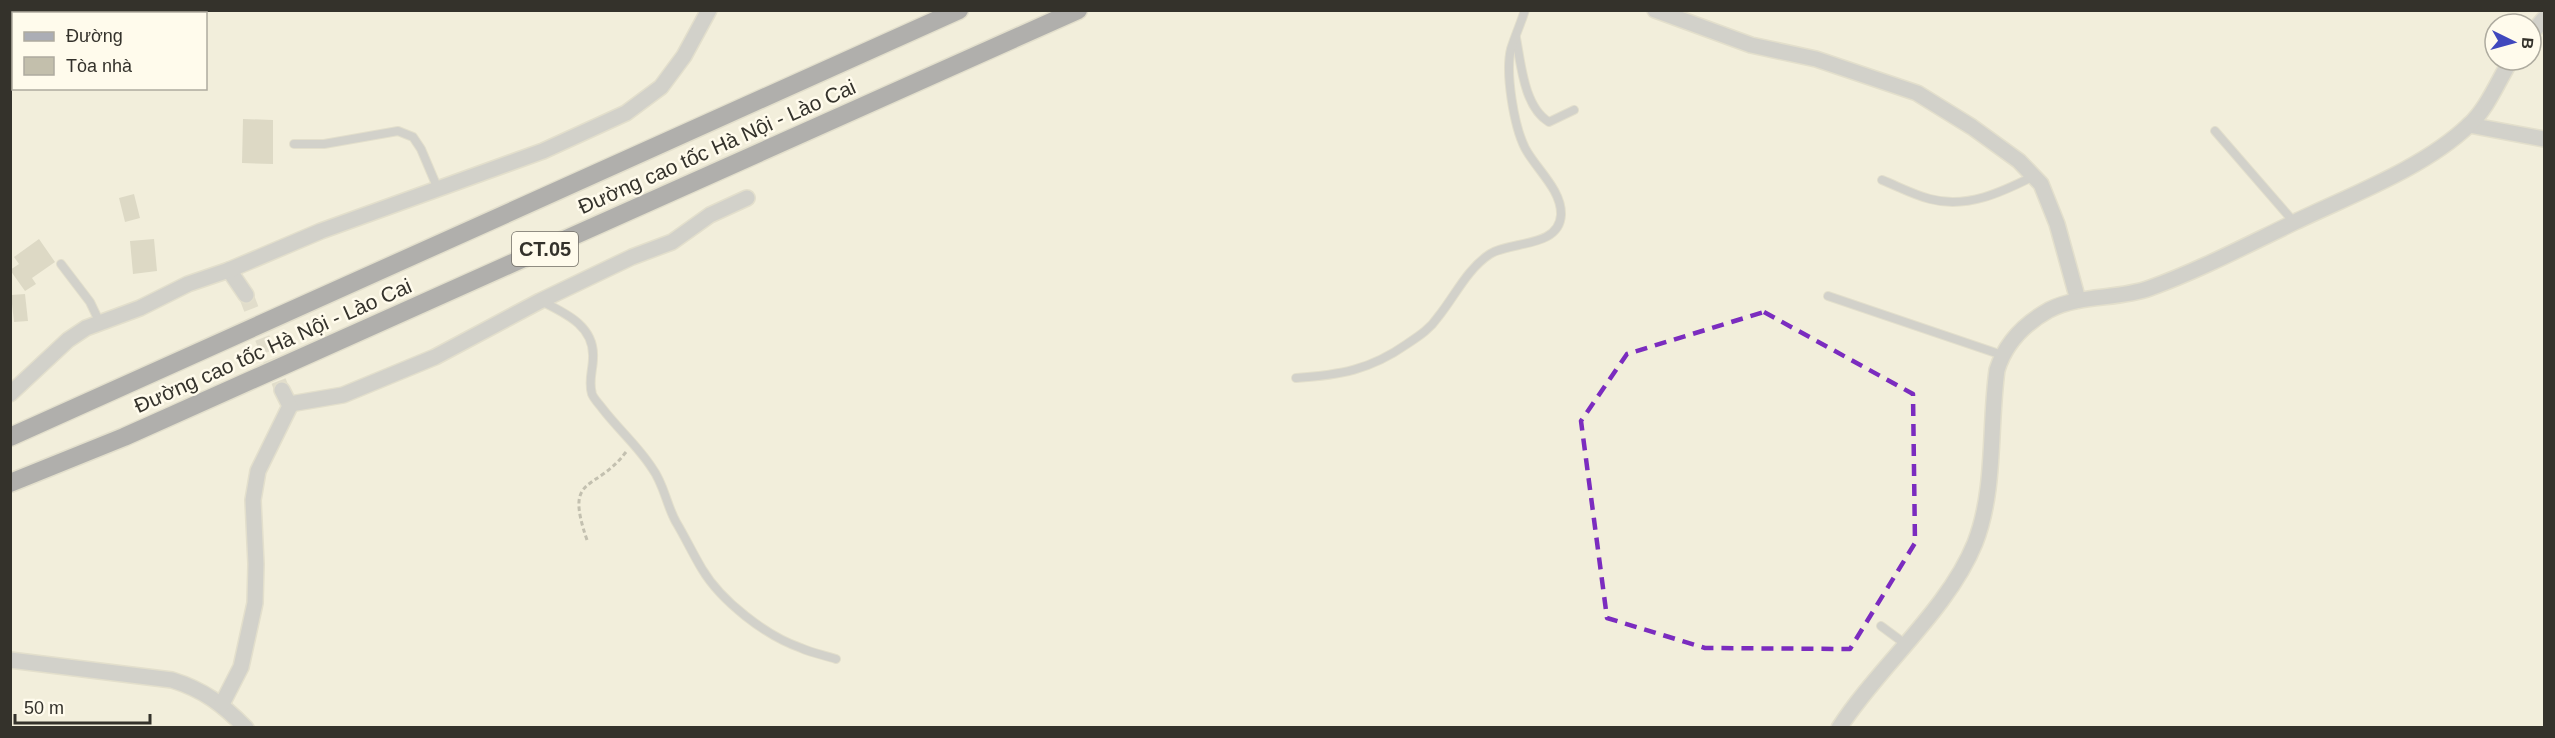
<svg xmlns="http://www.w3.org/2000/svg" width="2555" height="738" font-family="Arial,sans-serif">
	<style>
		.building { fill: #c3bfac }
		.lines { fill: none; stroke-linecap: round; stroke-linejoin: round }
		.minor-tunnel { stroke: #ccc8b8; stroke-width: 15; stroke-dasharray: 15 8; stroke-linecap: butt }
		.service-casing { stroke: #d0ccbb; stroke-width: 10 }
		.minor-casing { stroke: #d0ccbb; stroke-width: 18 }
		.motorway-casing { stroke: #d0ccbb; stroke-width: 21 }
		.path { stroke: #8b887c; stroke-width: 3; stroke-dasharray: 4.5 3; stroke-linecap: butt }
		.service { stroke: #abadb5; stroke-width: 8 }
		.minor { stroke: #abadb5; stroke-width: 15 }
		.motorway { stroke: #5f6373; stroke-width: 18 }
		.marked { fill: none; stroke: #7b2cbf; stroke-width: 4.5; stroke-dasharray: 12 8; stroke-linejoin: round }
		.labels { text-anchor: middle; stroke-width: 5; stroke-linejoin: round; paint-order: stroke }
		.shield { fill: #fffbec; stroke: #716e65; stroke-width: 1.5 }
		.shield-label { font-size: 20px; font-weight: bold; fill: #34322b }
		.street-label { font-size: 21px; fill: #34322b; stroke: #fffbec }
	</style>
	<rect width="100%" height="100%" fill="#f2eedb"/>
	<g class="building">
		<path d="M243,119L273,120V164L242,163Z"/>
		<path d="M134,194L140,218L125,222L119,198Z"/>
		<path d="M39,239L55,262L32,278L36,284L25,291L10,270L19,264L14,257Z"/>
		<path d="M154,239L157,271L133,274L130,241Z"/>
		<path d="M25,294L28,321L14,322L11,295Z"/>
	</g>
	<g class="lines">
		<path class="minor-tunnel" d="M246,295L282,390"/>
		<g class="service-casing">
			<g id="service">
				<path d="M1516,38C1521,64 1524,107 1549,122L1574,110"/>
				<path d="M2215,131L2294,222"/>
				<path d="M294,144H324L398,131L413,137L421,149L438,189"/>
				<path d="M1882,180C1897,186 1914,195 1930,199C1967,209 2002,192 2034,176"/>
				<path d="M61,264L90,302L100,323"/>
				<path d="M1828,296L2002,355"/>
				<path d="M541,301C565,313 595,326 593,358C593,370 588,381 592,394C594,399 599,404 602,408C618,429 638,446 652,468C664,484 666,504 676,522C685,537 693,554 702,569C721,601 766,636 801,648C812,653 824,655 836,659"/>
				<path d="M1296,378C1340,375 1370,370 1407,344C1419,336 1430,329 1438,317C1455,296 1467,269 1490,254C1510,241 1559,248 1561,215C1562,190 1536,169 1525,148C1514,126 1505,73 1511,49C1515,36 1521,23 1525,10"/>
				<path d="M1881,626L1904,643"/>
			</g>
		</g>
		<g class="minor-casing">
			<g id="minor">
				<path d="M1655,10L1751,45L1816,59L1917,93L1972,127L2019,161L2041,184L2057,224L2078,300"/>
				<path d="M2531,34L2544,19"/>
				<path d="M2469,125L2544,139"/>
				<path d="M229,270L246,295"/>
				<path d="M10,394L68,340L86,328L140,308L188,284L229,270L321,231L543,151L626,113L661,87L684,56L709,10"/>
				<path d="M290,404L343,395L435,357L540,301L632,257L672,242L710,215L747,198"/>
				<path d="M10,660L172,680C204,690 222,704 246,728"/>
				<path d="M222,704L241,667L255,603L256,564L253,500L258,471L290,406L282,390"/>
				<path d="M1839,728C1879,666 1948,610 1975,543C1996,489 1989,427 1997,370C2005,344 2024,324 2049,310C2080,294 2117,300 2150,288C2200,270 2247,245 2295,222C2351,195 2424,168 2469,125C2487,109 2498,81 2511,60"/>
			</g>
		</g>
		<g class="motorway-casing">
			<g id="motorway">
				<path d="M10,437L959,10"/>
				<path d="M10,483L124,437L1078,10"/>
			</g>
		</g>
		<path class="path" d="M587,540C564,473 594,494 626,452"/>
		<use href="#service" class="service"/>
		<use href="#minor" class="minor"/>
		<use href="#motorway" class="motorway"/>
	</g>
	<path d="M0 0H2555V738H0ZM1764,312L1913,394L1915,543L1850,649L1705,648L1607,618L1581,421L1627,354Z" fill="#f2eedb" fill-opacity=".55" fill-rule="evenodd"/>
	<path class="marked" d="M1764,312L1913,394L1915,543L1850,649L1705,648L1607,618L1581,421L1627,354Z"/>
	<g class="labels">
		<rect class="shield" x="512" y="232" width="66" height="34" rx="4.5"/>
		<g class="shield-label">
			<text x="545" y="256">CT.05</text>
		</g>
		<g class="street-label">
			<text transform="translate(717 147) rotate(-24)" y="7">Đường cao tốc Hà Nội - Lào Cai</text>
			<text transform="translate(273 346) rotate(-24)" y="7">Đường cao tốc Hà Nội - Lào Cai</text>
		</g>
	</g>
	<rect width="2555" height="738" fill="none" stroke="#34322b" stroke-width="24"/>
	<rect x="12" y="12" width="195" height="78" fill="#fffbec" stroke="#aeab9f" stroke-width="1.5"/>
	<rect x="24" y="32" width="30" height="9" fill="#abadb5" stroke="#aeab9f" stroke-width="1.5"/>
	<text x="66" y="42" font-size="18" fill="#34322b">Đường</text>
	<rect x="24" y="57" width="30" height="18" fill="#c3bfac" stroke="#aeab9f" stroke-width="1.5"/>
	<text x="66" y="72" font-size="18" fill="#34322b">Tòa nhà</text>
	<g transform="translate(2513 42) rotate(95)"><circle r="28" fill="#fffbec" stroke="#aeab9f" stroke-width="1.5"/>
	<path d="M0-4.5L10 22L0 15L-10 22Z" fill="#4048bd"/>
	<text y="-9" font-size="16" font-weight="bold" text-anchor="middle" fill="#34322b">B</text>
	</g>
	<path d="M15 714v9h135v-9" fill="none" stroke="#34322b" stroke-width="3"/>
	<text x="24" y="714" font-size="18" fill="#34322b" stroke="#fffbec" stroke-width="4.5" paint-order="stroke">50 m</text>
</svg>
